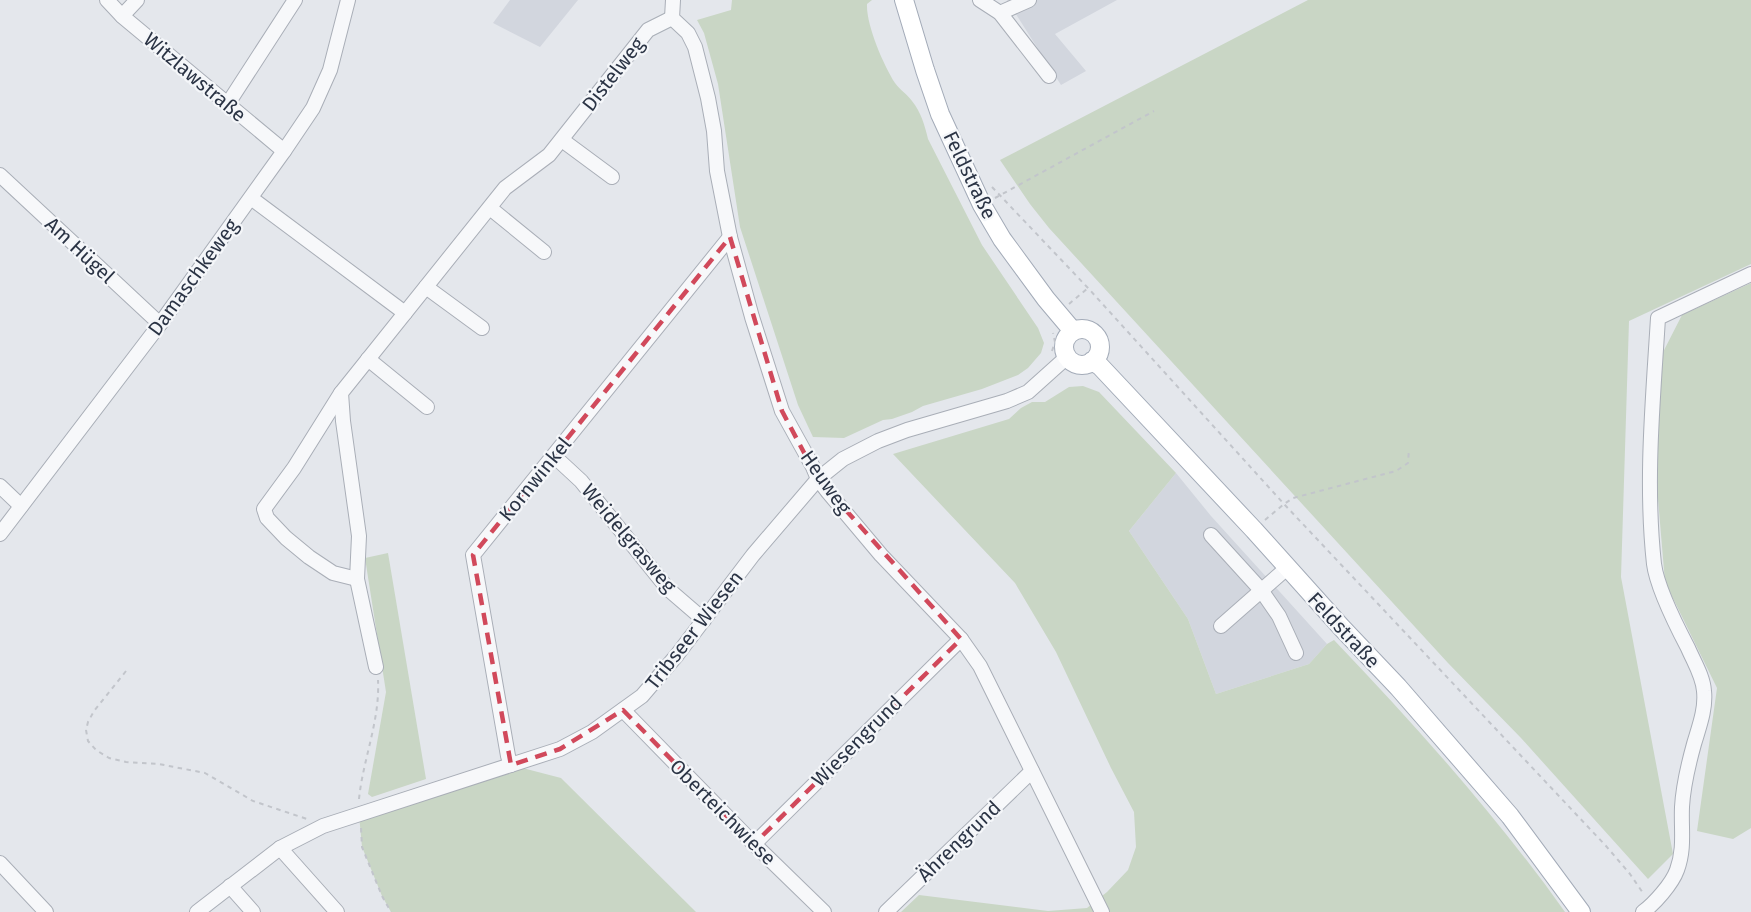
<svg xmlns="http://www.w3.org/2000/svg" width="1751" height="912" font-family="'Fira Sans',sans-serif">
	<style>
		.built { fill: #d2d6de }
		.green { fill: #c9d6c5 }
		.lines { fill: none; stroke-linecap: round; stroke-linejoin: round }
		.minor-casing { stroke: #a9aeb7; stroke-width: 16 }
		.major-casing { stroke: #a3abb8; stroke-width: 20 }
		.path { stroke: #c2c5cb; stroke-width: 2; stroke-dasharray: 4.5 4.5; stroke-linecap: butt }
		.minor { stroke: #f7f8fa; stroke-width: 14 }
		.major { stroke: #fff; stroke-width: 18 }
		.marked { fill: none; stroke: #d1495b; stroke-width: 4.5; stroke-dasharray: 12 8; stroke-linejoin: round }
		.labels { text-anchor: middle; stroke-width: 4.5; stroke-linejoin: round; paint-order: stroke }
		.street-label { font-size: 20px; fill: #2b3445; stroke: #f4f6f9 }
	</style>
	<rect width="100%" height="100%" fill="#e4e7ec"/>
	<g class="built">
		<path d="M510,0H578L540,47L493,23Z"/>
		<path d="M1007,0H1117L1055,34L1086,71L1061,85Z"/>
		<path d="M1176,473L1211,516L1327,644L1309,664L1216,694L1188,619L1129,531Z"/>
	</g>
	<g class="green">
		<path d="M732,0H872L867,4C866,25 884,66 895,83C900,90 907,94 912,101C921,112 925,126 928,139L982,245L1038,328L1044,343L1041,353L1028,368L1018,375L982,389L923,406L912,412L892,419L883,420L844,438L813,437L798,405L740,227L718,84L704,33L697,20L731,10Z"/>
		<path d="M1308,0H1751V264L1629,321L1621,577L1673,854L1648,879L1521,738L1448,663L1049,228L1030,204L1000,160Z"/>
		<path d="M1751,283V828L1733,839L1697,831L1717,688L1665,582L1657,487L1660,358L1682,315Z"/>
		<path d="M1083,386L1099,392L1176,473L1129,531L1188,619L1216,694L1309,664L1327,644L1334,640C1416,726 1496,815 1565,912H901L919,895L1048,911L1087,908L1107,892L1128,870L1136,847L1134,812L1111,768L1056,652L1015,583L893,454L1009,419L1021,408L1032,402H1045L1069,387Z"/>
		<path d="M388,553L426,779L372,797L368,794L386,692L365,558Z"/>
		<path d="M511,765L561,778L696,912H391L382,896L362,847L359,815Z"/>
	</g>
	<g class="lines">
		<g class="minor-casing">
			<g id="minor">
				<path d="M107,0L122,16L284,151"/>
				<path d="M673,0L672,18L688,33L695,47L708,98L714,131L717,171L730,237L752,317L782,411L813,467L818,479L828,492L881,555L961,639L980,666L1102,912"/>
				<path d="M980,0L1000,13L1049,76"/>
				<path d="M1000,13L1029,0"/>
				<path d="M122,16L137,0"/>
				<path d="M227,105L295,0"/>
				<path d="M562,140L612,177"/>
				<path d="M0,175L160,324"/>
				<path d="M251,198L405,313"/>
				<path d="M490,208L544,252"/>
				<path d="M426,287L482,328"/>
				<path d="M368,359L427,407"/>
				<path d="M341,393L294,468L264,509L267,518L286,538L309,557L333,573L357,579"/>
				<path d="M554,456L581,481L668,589L704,620"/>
				<path d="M0,486L21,506"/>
				<path d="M0,534L160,324L284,151L313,108L330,70L348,0"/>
				<path d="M1211,535L1261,590L1279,616L1296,653"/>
				<path d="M1221,626L1287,568"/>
				<path d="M376,667L357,579L359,536L343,421L341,393L505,188L549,155L648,30L672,18"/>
				<path d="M623,710L754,844L824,912"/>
				<path d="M511,765L508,756L473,555L730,237"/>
				<path d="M754,844L961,639"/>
				<path d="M280,848L337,912"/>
				<path d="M0,863L46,912"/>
				<path d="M230,886L253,912"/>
				<path d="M197,912L280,848L323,826L560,749L592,732L642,696L677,655L753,555L818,479L843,459L878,441L907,430L1007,401L1028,392L1067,357"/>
				<path d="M886,912L1032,771"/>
				<path d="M1643,912C1654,904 1672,884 1677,870C1685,848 1681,830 1682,807C1683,789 1689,762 1694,744C1699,727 1706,709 1704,691C1703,676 1694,662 1688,648C1677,627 1657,587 1654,564C1645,482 1653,400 1658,318L1751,274"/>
			</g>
		</g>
		<g class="major-casing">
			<g id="major">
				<path d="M904,0L925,70L940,114L982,205L1002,239L1046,299L1073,331"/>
				<circle cx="1082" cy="347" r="18"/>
				<path d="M1092,361L1100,366L1254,530L1342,628L1398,687L1510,816L1581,912"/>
			</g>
		</g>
		<g class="path">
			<path d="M992,187L1088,288L1284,504L1606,846L1630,874L1643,893"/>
			<path d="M995,198L1154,111"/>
			<path d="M1069,304L1088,288"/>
			<path d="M1052,351L1055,342L1053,333"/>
			<path d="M1265,520L1284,504L1293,498L1396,471L1408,463L1409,449"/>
			<path d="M126,671L94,711L88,722L86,730L88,741L96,750L109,758L126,762L159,764L205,773L253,801L307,819"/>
			<path d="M359,799C363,759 380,721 378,680"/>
			<path d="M361,828L362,847L382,896L391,912"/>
		</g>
		<use href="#minor" class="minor"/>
		<use href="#major" class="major"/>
	</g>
	<path class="marked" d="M730,237L782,411L818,479L961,639L754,844L623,710L560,749L511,765L473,555Z"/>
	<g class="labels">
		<g class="street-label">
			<text transform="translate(613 74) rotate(-52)" y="7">Distelweg</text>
			<text transform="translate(195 77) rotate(40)" y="7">Witzlawstraße</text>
			<text transform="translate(970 175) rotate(64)" y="7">Feldstraße</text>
			<text transform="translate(80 250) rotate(43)" y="7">Am Hügel</text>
			<text transform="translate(193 277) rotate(-54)" y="7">Damaschkeweg</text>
			<text transform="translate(535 479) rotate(-51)" y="7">Kornwinkel</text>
			<text transform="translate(826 482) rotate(55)" y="7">Heuweg</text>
			<text transform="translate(629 538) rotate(50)" y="7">Weidelgrasweg</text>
			<text transform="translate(694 630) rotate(-52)" y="7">Tribseer Wiesen</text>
			<text transform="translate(1344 630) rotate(47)" y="7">Feldstraße</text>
			<text transform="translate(857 741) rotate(-45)" y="7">Wiesengrund</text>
			<text transform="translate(723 812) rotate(45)" y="7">Oberteichwiese</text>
			<text transform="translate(959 841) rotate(-44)" y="7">Ährengrund</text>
		</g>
	</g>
</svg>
